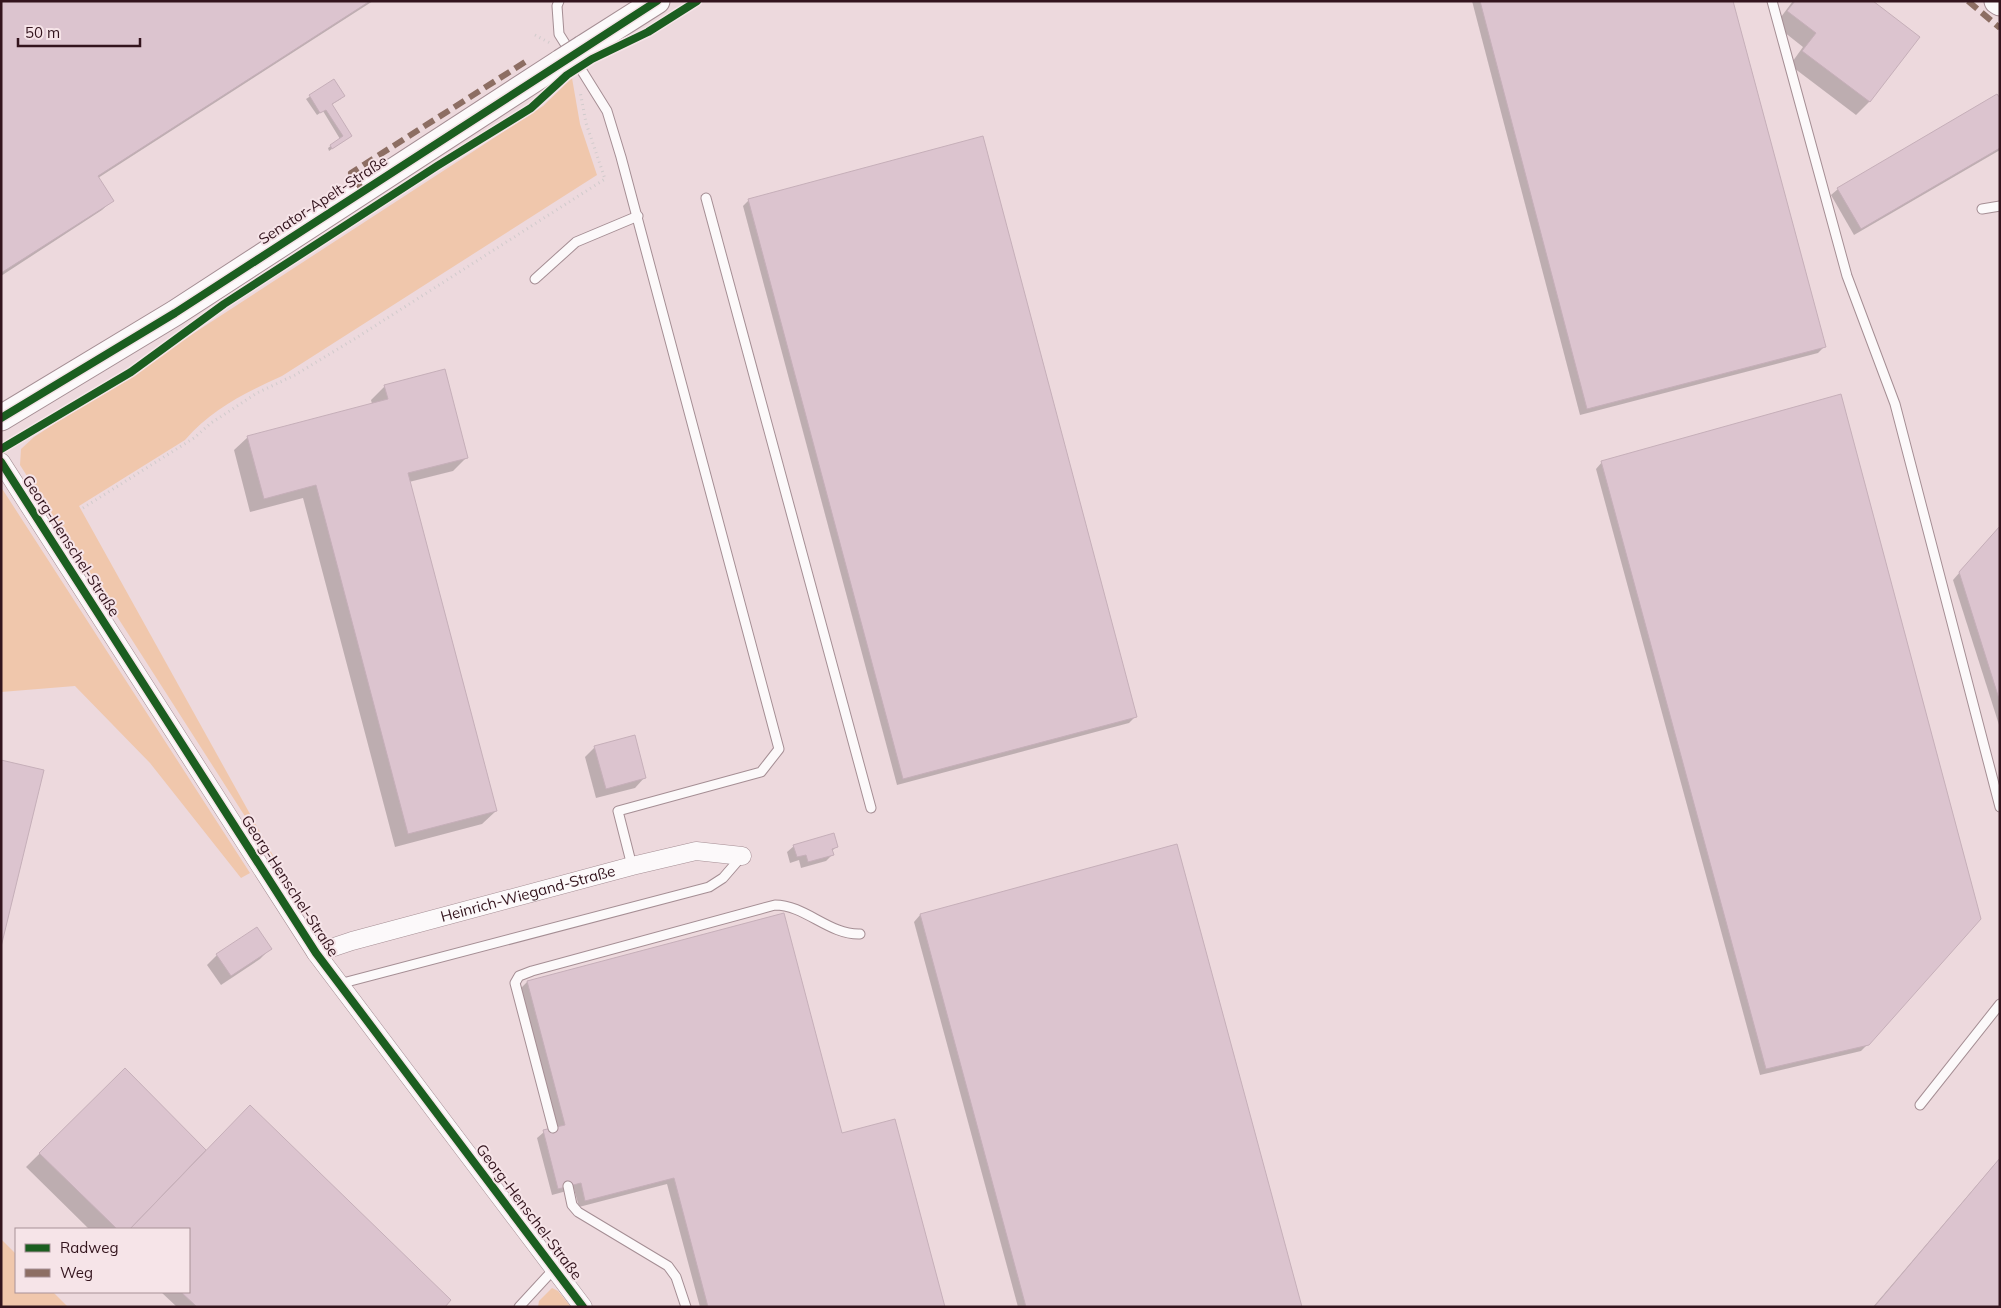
<svg xmlns="http://www.w3.org/2000/svg" width="2001" height="1308" font-family="Mulish,sans-serif">
	<style>
		.green { fill: #f0c7ac }
		.shadow { fill: #0003 }
		.building { fill: #dcc4cf; stroke: #c6afb9 }
		.lines { fill: none; stroke-linecap: round; stroke-linejoin: round }
		.lane-casing { stroke: #a58e94; stroke-width: 11 }
		.street-casing { stroke: #a58e94; stroke-width: 19 }
		.secondary-casing { stroke: #a58e94; stroke-width: 27 }
		.path { stroke: #d1cbcc; stroke-width: 3; stroke-dasharray: 1 4; stroke-linecap: butt }
		.lane { stroke: #fcf9fa; stroke-width: 9 }
		.street { stroke: #fcf9fa; stroke-width: 18 }
		.secondary { stroke: #fcf9fa; stroke-width: 25 }
		.secondary-bridge-casing { stroke: #a58e94; stroke-width: 27; stroke-linecap: butt }
		.secondary-bridge { stroke: #fcf9fa; stroke-width: 25 }
		.quiet { stroke: #8d6e63; stroke-width: 6; stroke-dasharray: 12 6; stroke-linecap: butt }
		.cycleway-casing { stroke: #f6e4e8; stroke-width: 11 }
		.cycleway { stroke: #1b5e20; stroke-width: 8 }
		.labels { text-anchor: middle; stroke-width: 4; stroke-linejoin: round; paint-order: stroke }
		.street-label { font-size: 15px; fill: #33141d; stroke: #f6e4e8 }
	</style>
	<rect width="100%" height="100%" fill="#edd9dd"/>
	<g class="green">
		<path d="M572,78L580,124L597,175L282,376C245,393 212,409 185,440L79,506L275,859L273,860L20,465L21,449L34,437L543,106Z"/>
		<path d="M1,487L250,873L241,878L150,763L75,686L1,692Z"/>
		<path d="M1,1239L16,1254V1292H53L68,1307H1Z"/>
		<path d="M552,1288L558,1291L571,1307H538L539,1301Z"/>
	</g>
	<g class="shadow">
		<path d="M1,1H373L98,178L113,200L102,210L1,276Z"/>
		<path d="M1472,1H1732L1824,347L1818,353L1580,415Z"/>
		<path d="M1793,1H1871L1919,37L1869,102L1856,115L1790,65L1803,47L1775,25Z"/>
		<path d="M334,81L341,99L331,105L351,136L329,151L328,148L340,139L323,111L317,115L306,99Z"/>
		<path d="M2000,101V150L1854,235L1831,195L1838,189Z"/>
		<path d="M749,200L1136,716L1129,723L897,785L743,206Z"/>
		<path d="M385,386L467,457L453,471L409,482L496,811L482,824L395,847L303,498L250,512L234,450L248,437L372,404L371,400Z"/>
		<path d="M1602,462L1868,1044L1861,1051L1760,1075L1596,469Z"/>
		<path d="M2000,526V728L1953,580Z"/>
		<path d="M595,747L645,777L635,788L596,798L585,757Z"/>
		<path d="M794,846L836,847L831,852L832,855L826,861L801,868L799,860L790,863L787,852Z"/>
		<path d="M1176,846L1301,1307H1018L914,922L920,915Z"/>
		<path d="M270,949L260,959L221,985L207,965L217,955Z"/>
		<path d="M527,982L841,1135L944,1307H700L667,1184L579,1207L574,1189L552,1195L537,1138L544,1132L558,1128L521,988Z"/>
		<path d="M125,1069L206,1152L443,1307H177L161,1292H189V1229H89L26,1167Z"/>
		<path d="M2000,1158V1307H1873Z"/>
	</g>
	<g class="building">
		<path d="M1,1H370L98,176L114,201L1,273Z"/>
		<path d="M1480,1H1733L1826,347L1587,409Z"/>
		<path d="M1795,1H1873L1920,37L1870,102L1802,51L1816,33L1787,11Z"/>
		<path d="M334,79L345,96L332,104L352,136L332,149L330,145L343,136L326,110L320,113L309,95Z"/>
		<path d="M1997,94L2000,98V148L1861,229L1837,188Z"/>
		<path d="M983,136L1137,717L903,779L748,199Z"/>
		<path d="M445,369L468,458L408,473L497,811L408,834L316,485L264,499L247,436L388,399L384,385Z"/>
		<path d="M1841,394L1981,919L1869,1045L1766,1069L1601,461Z"/>
		<path d="M2000,526V702L1959,572Z"/>
		<path d="M635,735L646,778L606,789L594,746Z"/>
		<path d="M1,760L44,770L1,947Z"/>
		<path d="M834,833L838,847L832,849L834,855L808,862L806,855L797,857L793,845Z"/>
		<path d="M1177,844L1302,1307H1026L920,914Z"/>
		<path d="M784,913L842,1133L895,1119L945,1307H708L674,1178L585,1201L581,1183L558,1189L543,1130L565,1125L527,981Z"/>
		<path d="M257,927L272,949L231,976L216,954Z"/>
		<path d="M125,1068L206,1150L130,1229H117L39,1153Z"/>
		<path d="M250,1105L451,1300L445,1307H197L181,1292H189V1229H130Z"/>
		<path d="M2000,1158V1307H1874Z"/>
	</g>
	<g class="lines">
		<g class="lane-casing">
			<g id="lane">
				<path d="M559,1L557,6L559,34L607,111L621,157L779,749L761,772L618,811L632,866"/>
				<path d="M1772,1L1847,276L1895,404L2000,807"/>
				<path d="M706,198L871,808"/>
				<path d="M1982,209L2000,206"/>
				<path d="M535,279L576,242L638,216"/>
				<path d="M339,984L709,887L723,878L742,856"/>
				<path d="M1920,1105L2000,1004"/>
				<path d="M553,1128L515,983L519,976L532,971L775,905C805,905 829,935 860,934"/>
				<path d="M568,1186L572,1205L578,1212L668,1266L676,1277L686,1307"/>
				<path d="M519,1307L554,1269"/>
			</g>
		</g>
		<g class="street-casing">
			<g id="street">
				<path d="M1,462L316,953L583,1307"/>
				<path id="s1" d="M316,953L352,941L632,866L696,851L742,856"/>
			</g>
		</g>
		<g class="secondary-casing">
			<g id="secondary">
				<path d="M1997,1L2000,3"/>
				<path d="M583,48L657,1"/>
				<path d="M1,418L175,313L561,62"/>
			</g>
		</g>
		<g class="path">
			<path d="M535,35L550,43"/>
			<path d="M83,508L194,438L211,423L257,393L295,375L356,338L605,179L586,123L580,91"/>
		</g>
		<use href="#lane" class="lane"/>
		<use href="#street" class="street"/>
		<use href="#secondary" class="secondary"/>
		<g class="secondary-bridge-casing">
			<path id="secondary-bridge" d="M561,62L583,48"/>
		</g>
		<use href="#secondary-bridge" class="secondary-bridge"/>
		<g class="quiet">
			<path d="M1968,1L2000,28"/>
			<path d="M363,191L351,173L525,62"/>
		</g>
		<g class="cycleway-casing">
			<g id="cycleway">
				<path d="M1,418L175,313L657,1"/>
				<path d="M1,449L131,372L224,304L437,166L531,108L567,75L592,59L648,32L697,1"/>
				<path d="M1,462L316,953L583,1307"/>
			</g>
		</g>
		<use href="#cycleway" class="cycleway"/>
	</g>
	<g class="labels">
		<g class="street-label">
			<text transform="translate(323 200) rotate(-33)" y="5">Senator-Apelt-Straße</text>
			<text transform="translate(71 546) rotate(57)" y="5">Georg-Henschel-Straße</text>
			<text transform="translate(290 886) rotate(57)" y="5">Georg-Henschel-Straße</text>
			<text dy="5" stroke="none"><textPath href="#s1" startOffset="220">Heinrich-Wiegand-Straße</textPath></text>
			<text transform="translate(529 1212) rotate(53)" y="5">Georg-Henschel-Straße</text>
		</g>
	</g>
	<rect width="2001" height="1308" fill="none" stroke="#33141d" stroke-width="5"/>
	<rect x="15" y="1228" width="175" height="65" fill="#f6e4e8" stroke="#a89197"/>
	<rect x="25" y="1244" width="25" height="8" fill="#1b5e20" stroke="#a89197"/>
	<text x="60" y="1253" font-size="15" fill="#33141d">Radweg</text>
	<rect x="25" y="1269" width="25" height="8" fill="#8d6e63" stroke="#a89197"/>
	<text x="60" y="1278" font-size="15" fill="#33141d">Weg</text>
	<path d="M18 38v8h122v-8" fill="none" stroke="#33141d" stroke-width="2.5"/>
	<text x="25" y="38" font-size="15" fill="#33141d" stroke="#f6e4e8" stroke-width="4" paint-order="stroke">50 m</text>
</svg>
